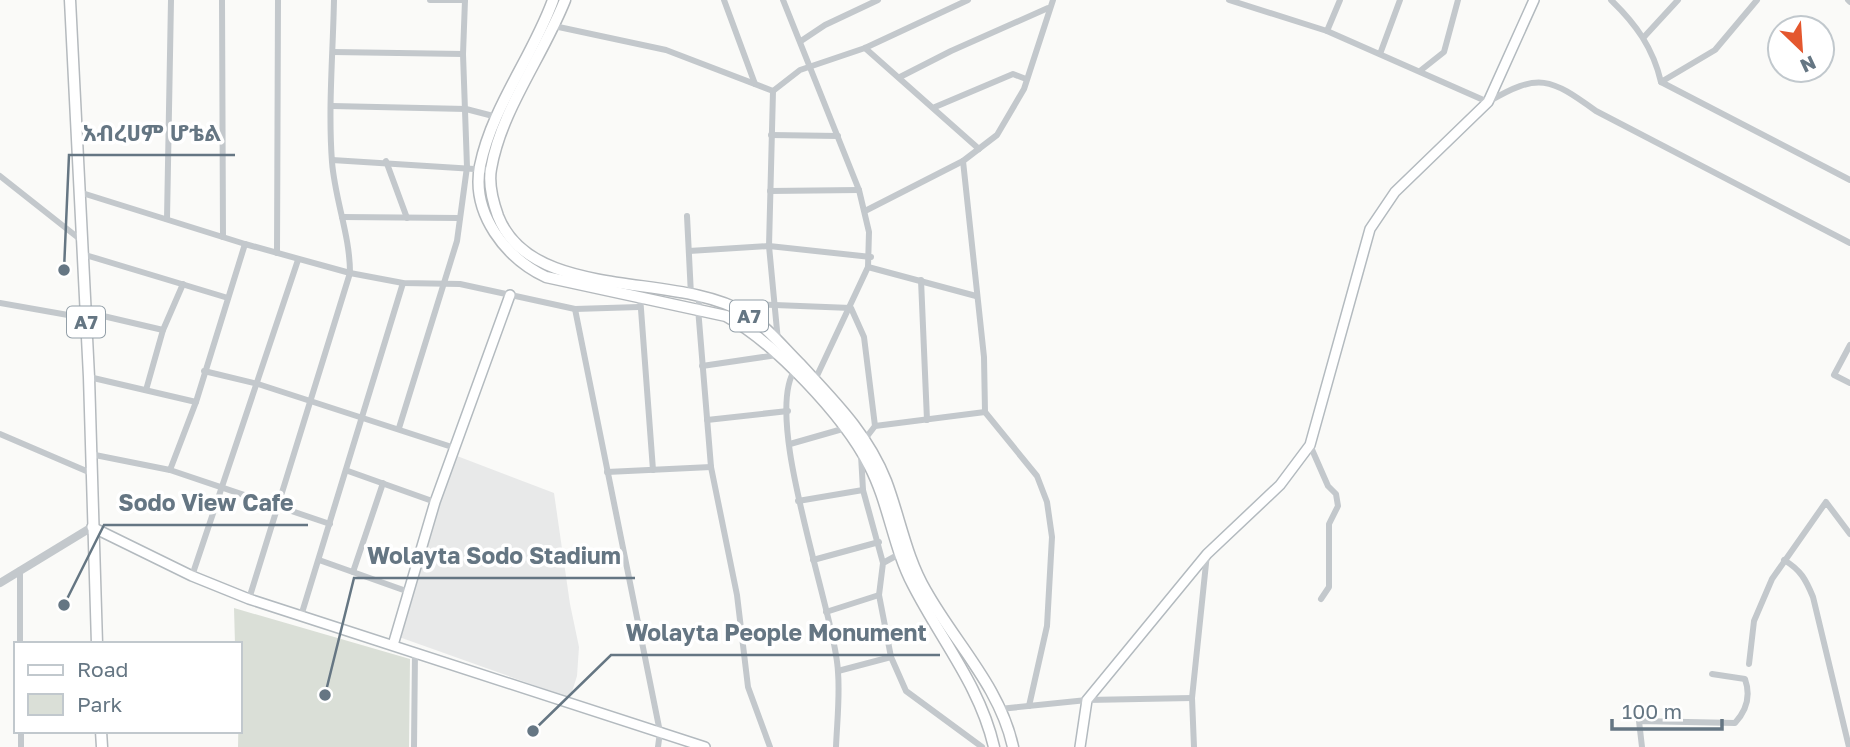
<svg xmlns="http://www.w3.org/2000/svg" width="1850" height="747" font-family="'Golos Text','Noto Sans Ethiopic',sans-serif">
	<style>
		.built { fill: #e8e9e9 }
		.green { fill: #dadfd7 }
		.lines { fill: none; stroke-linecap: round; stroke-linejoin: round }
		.secondary-casing { stroke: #b3babf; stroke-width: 12 }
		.primary-casing { stroke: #b5babe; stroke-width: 13 }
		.trunk-casing { stroke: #b4b9bd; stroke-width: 13 }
		.minor { stroke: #c3c8cc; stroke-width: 6 }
		.tertiary { stroke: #c3c8cc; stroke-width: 8 }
		.secondary { stroke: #fff; stroke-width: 9 }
		.primary { stroke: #fff; stroke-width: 10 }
		.trunk { stroke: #fff; stroke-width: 10 }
		.labels { text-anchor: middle; stroke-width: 7; stroke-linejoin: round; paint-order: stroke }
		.shield { fill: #fff; stroke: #939fa8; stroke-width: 2 }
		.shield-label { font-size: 19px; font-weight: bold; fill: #657683 }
		.leader { fill: none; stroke: #657683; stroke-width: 2.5 }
		.callout-dot { fill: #657683; stroke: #fff; stroke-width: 2.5 }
		.callout-label { font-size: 23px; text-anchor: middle; font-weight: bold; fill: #657683; stroke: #fff; stroke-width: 7; stroke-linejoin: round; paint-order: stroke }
	</style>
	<rect width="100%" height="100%" fill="#fafaf8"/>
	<path class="built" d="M457,456L554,493L570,604L579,647L577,676L570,698L399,637L435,516Z"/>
	<path class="green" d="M234,608L410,659L409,747H238L240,644H235Z"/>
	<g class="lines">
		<g class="secondary-casing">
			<g id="secondary">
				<path d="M92,527L192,576L249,599L705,747"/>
				<path d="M393,645L435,502L510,295"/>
				<path d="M1080,747L1087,700L1207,554L1280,485L1310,445L1370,229L1395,192L1488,102L1534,0"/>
			</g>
		</g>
		<g class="primary-casing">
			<g id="primary">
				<path d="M70,0L89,377L97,644"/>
				<path d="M101,731L102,747"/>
			</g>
		</g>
		<g class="trunk-casing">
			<g id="trunk">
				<path d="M553,0C533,56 492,107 480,166C471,214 506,258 546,277L726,316C774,342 844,416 869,465C889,503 893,547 913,585C941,640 980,686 994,747"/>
				<path d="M565,0C543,56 501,110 491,169C488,185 493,202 498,216C532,303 677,271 745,313C766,326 782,346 799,363C834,401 867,433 886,481C900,518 906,557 926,591C955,643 1000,687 1013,747"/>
			</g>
		</g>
		<g class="minor">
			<path d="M222,0L223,237"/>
			<path d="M430,0H465"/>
			<path d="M724,0L755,84"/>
			<path d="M783,0L859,190L869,232L868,267L815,380"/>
			<path d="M1229,0L1327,31L1488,102C1539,72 1550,78 1596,111L1850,243"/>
			<path d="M1611,0C1636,24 1653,48 1661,82L1850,180"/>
			<path d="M1848,0L1850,2"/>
			<path d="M554,26L666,50L773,91"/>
			<path d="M1327,31L1340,0"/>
			<path d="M1644,37L1678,0"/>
			<path d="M801,41L825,25L878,0"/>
			<path d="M865,48L979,149"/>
			<path d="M333,52L463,54"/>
			<path d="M1380,54L1400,0"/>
			<path d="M1420,71L1444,52L1458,0"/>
			<path d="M900,77L951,51L1048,8"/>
			<path d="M1661,82L1715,50L1757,0"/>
			<path d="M332,106L466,109L497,117"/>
			<path d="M935,107L1013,74L1026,79"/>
			<path d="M771,135L838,136"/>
			<path d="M332,160L490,170"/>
			<path d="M386,161L407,218"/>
			<path d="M0,176L81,240"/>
			<path d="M770,191L859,190"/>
			<path d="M79,192L245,244L350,273L403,283L460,284L575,309L639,307"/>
			<path d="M865,211L963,161"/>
			<path d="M687,216L691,295"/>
			<path d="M342,217L459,218"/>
			<path d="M167,219L171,0"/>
			<path d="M689,251L769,246L871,257"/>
			<path d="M277,253L278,0"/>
			<path d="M82,254L228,298"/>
			<path d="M868,267L976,296"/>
			<path d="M921,280L927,420"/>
			<path d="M640,296L653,470"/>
			<path d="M700,297L698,308L711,467L737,595L748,687L770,747"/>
			<path d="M0,303L68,315L86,312L163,330"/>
			<path d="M728,303L851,308L864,337L875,426"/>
			<path d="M575,309L660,732L658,747"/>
			<path d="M778,341L769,246L773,91L800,70L865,48L968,0"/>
			<path d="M1850,345L1834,375L1850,383"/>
			<path d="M702,366L777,355"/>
			<path d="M796,368C760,415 835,611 838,672C840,697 837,722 836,747"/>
			<path d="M204,371L258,384L455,448"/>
			<path d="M89,377L196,402"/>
			<path d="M146,390L163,330L183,284"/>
			<path d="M707,420L788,411"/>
			<path d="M399,428L457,241L467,167L463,54L465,0"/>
			<path d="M0,434L91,473"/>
			<path d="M865,439L875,426L985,412"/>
			<path d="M790,444L846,428"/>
			<path d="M1310,445L1328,486L1336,494L1338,506L1329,524V587L1321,599"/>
			<path d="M90,454L170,470L330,524"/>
			<path d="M861,455L863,490L883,563"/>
			<path d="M170,470L196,402L245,244"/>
			<path d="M348,471L435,502"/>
			<path d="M607,472L711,467"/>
			<path d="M798,501L863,490"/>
			<path d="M903,552L883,563L879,595L891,657L906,691L982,747"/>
			<path d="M319,560L409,592"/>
			<path d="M813,560L879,542"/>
			<path d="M1784,560C1801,570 1806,580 1813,597L1849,747"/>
			<path d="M20,570V644"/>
			<path d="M353,572L383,483"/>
			<path d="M192,576L298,260"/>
			<path d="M249,599L350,273C350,235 335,200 332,162C328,108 333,53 334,0"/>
			<path d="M826,612L879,595"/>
			<path d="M301,616L403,283"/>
			<path d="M1749,664L1754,621L1772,579L1826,502L1850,534"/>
			<path d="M838,671L891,657"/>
			<path d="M1029,706L1047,626L1052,537L1047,502L1037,476L985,412L984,357L963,161L997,135L1024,89L1053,0"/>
			<path d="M1000,709L1087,700L1192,698"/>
			<path d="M21,731V747"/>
			<path d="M414,747L415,652"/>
			<path d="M1194,747L1192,698L1207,554"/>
			<path d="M1642,747L1639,721L1735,723C1747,710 1751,696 1745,679L1712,674"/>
		</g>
		<path class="tertiary" d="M0,583L92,527"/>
		<use href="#secondary" class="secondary"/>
		<use href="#primary" class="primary"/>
		<use href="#trunk" class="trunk"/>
	</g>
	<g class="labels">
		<g class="shield">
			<rect x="730" y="300.5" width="38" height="31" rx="5"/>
			<rect x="67" y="306.5" width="38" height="31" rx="5"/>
		</g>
		<g class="shield-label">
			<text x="749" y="323">A7</text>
			<text x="86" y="329">A7</text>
		</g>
	</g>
	<path class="leader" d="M64 270L69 155H235M64 605L104 525H308M325 695L354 578H635M533 731L611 655H940"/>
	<g class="callout-dot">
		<circle cx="64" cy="270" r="7"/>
		<circle cx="64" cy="605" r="7"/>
		<circle cx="325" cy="695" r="7"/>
		<circle cx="533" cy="731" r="7"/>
	</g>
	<g class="callout-label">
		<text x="152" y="141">አብረሀም ሆቴል</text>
		<text x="206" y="511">Sodo View Cafe</text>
		<text x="494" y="564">Wolayta Sodo Stadium</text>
		<text x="776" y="641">Wolayta People Monument</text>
	</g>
	<rect x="14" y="642" width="228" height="91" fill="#ffffff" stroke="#c1c8cd" stroke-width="2"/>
	<rect x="28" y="665" width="35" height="10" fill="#ffffff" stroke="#c1c8cd" stroke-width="2"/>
	<text x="77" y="677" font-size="21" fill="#657683">Road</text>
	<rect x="28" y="694" width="35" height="21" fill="#dadfd7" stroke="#c1c8cd" stroke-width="2"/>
	<text x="77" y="712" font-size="21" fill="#657683">Park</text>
	<g transform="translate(1801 49) rotate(155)"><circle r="33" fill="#ffffff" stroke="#c1c8cd" stroke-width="2"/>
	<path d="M0-5L12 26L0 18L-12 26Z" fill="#e4572e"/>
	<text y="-10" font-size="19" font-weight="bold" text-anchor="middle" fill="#657683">N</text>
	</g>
	<path d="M1612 719v10h110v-10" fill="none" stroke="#657683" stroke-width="3.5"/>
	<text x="1622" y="719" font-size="21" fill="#657683" stroke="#ffffff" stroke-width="5" paint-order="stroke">100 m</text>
</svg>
